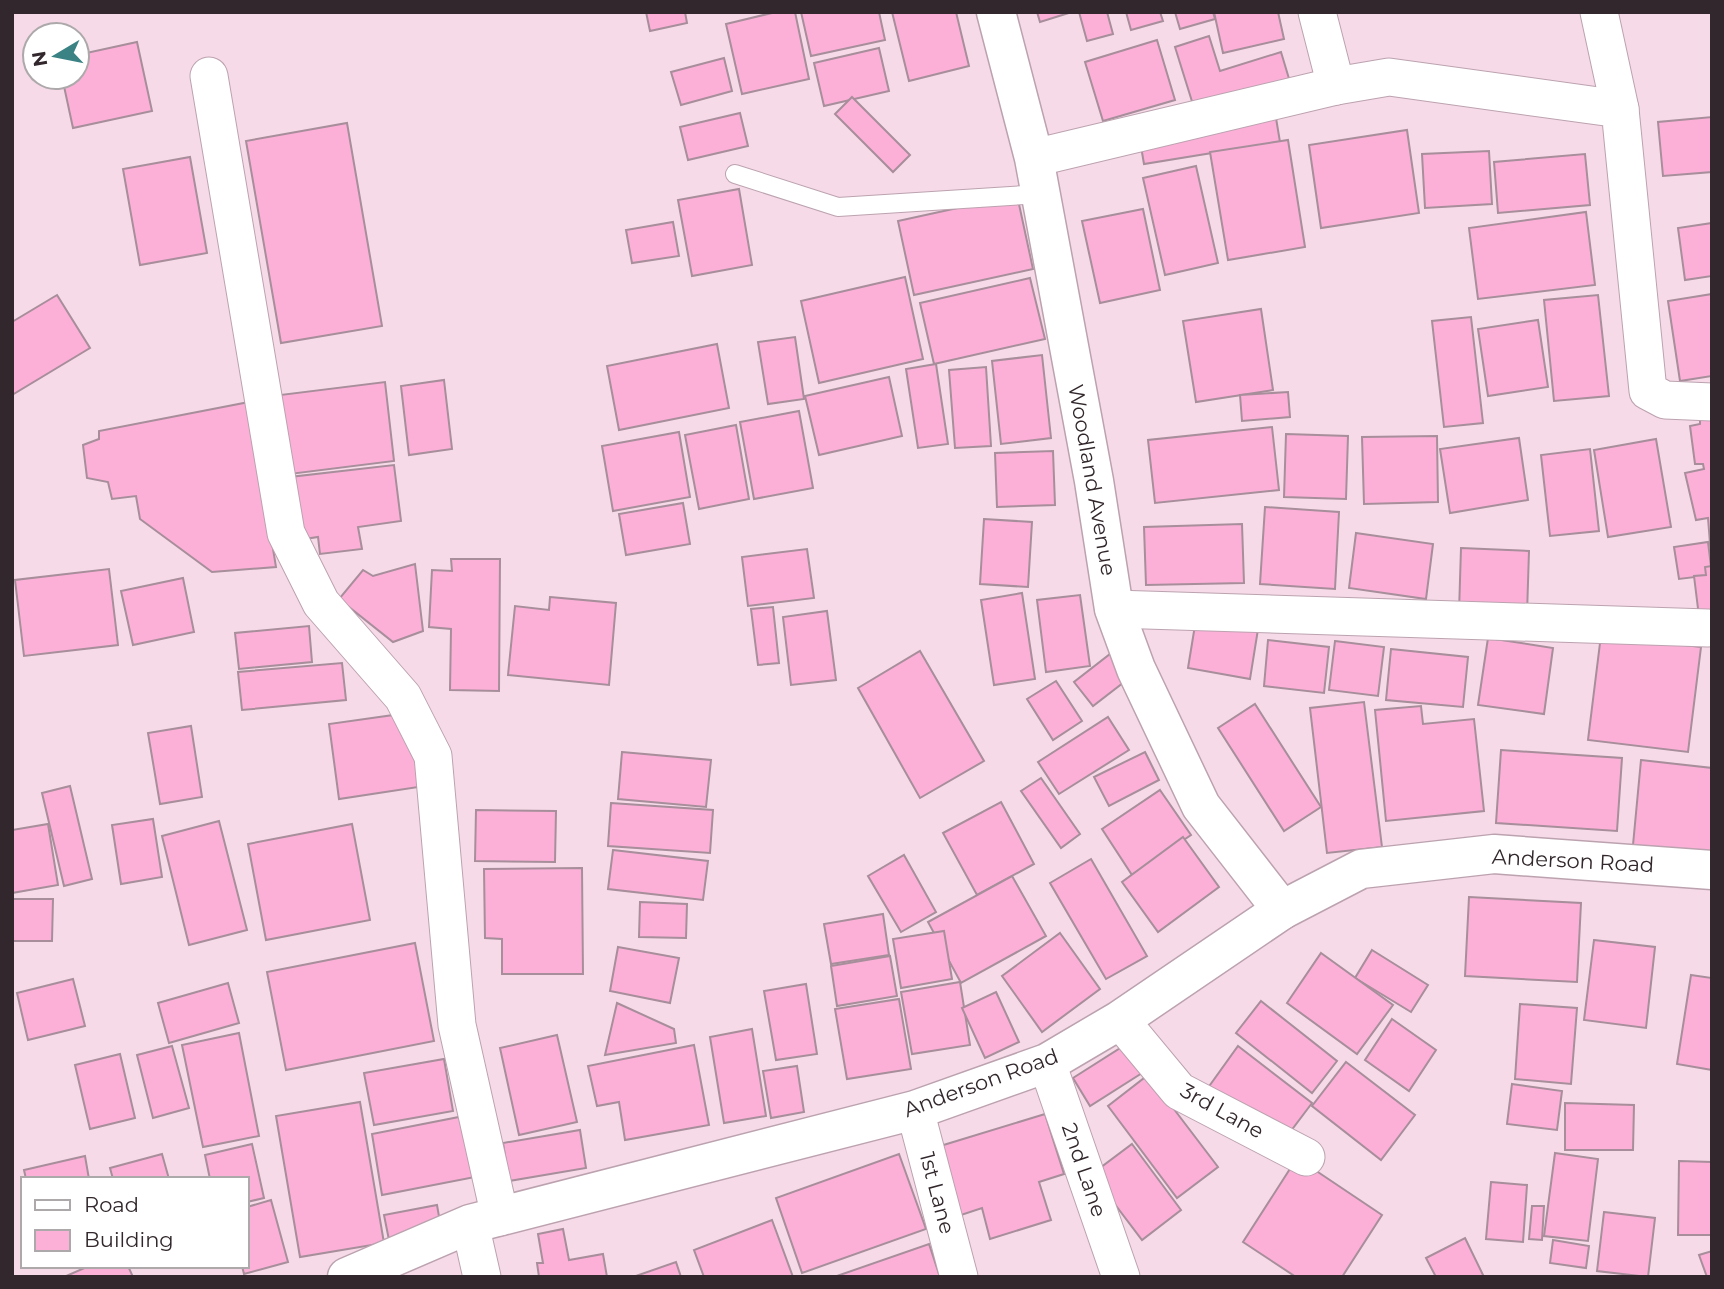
<svg xmlns="http://www.w3.org/2000/svg" width="1724" height="1289" font-family="Montserrat,sans-serif">
	<style>
		.building { fill: #fcb0d8; stroke: #a78e9a; stroke-width: 2 }
		.lines { fill: none; stroke-linecap: round; stroke-linejoin: round }
		.service-casing { stroke: #bca2af; stroke-width: 20 }
		.minor-casing { stroke: #bca2af; stroke-width: 39 }
		.tertiary-casing { stroke: #bca2af; stroke-width: 41 }
		.secondary-casing { stroke: #bca2af; stroke-width: 41 }
		.service { stroke: #fff; stroke-width: 18 }
		.minor { stroke: #fff; stroke-width: 37 }
		.tertiary { stroke: #fff; stroke-width: 38 }
		.secondary { stroke: #fff; stroke-width: 38 }
		.labels { text-anchor: middle; stroke-width: 7; stroke-linejoin: round; paint-order: stroke }
		.street-label { font-size: 21px; fill: #31272c; stroke: #fff }
	</style>
	<rect width="100%" height="100%" fill="#f6dae8"/>
	<g class="building">
		<path d="M646,12H685L687,23L650,31Z"/>
		<path d="M776,12H795L809,79L742,94L726,24Z"/>
		<path d="M801,12H879L885,40L811,56Z"/>
		<path d="M892,12H956L969,66L909,81Z"/>
		<path d="M1037,12H1072L1040,22Z"/>
		<path d="M1079,12H1107L1113,34L1087,41Z"/>
		<path d="M1126,12H1160L1163,21L1131,30Z"/>
		<path d="M1175,12H1213L1215,19L1180,29Z"/>
		<path d="M1214,12H1278L1284,39L1223,53Z"/>
		<path d="M1209,36L1220,71L1281,52L1290,82L1195,111L1175,47Z"/>
		<path d="M1157,40L1175,100L1103,121L1085,62Z"/>
		<path d="M137,42L152,111L73,128L62,77H77V55Z"/>
		<path d="M879,48L889,91L824,106L814,63Z"/>
		<path d="M724,58L732,91L681,105L671,72Z"/>
		<path d="M852,97L910,155L893,172L835,114Z"/>
		<path d="M1274,106L1280,142L1144,164L1138,129Z"/>
		<path d="M740,113L748,146L688,160L680,127Z"/>
		<path d="M1712,117V172L1663,176L1658,122Z"/>
		<path d="M347,123L382,326L281,343L246,141Z"/>
		<path d="M1407,130L1419,213L1321,228L1309,145Z"/>
		<path d="M1288,140L1305,247L1228,260L1210,152Z"/>
		<path d="M1489,151L1492,204L1425,208L1422,154Z"/>
		<path d="M1585,154L1590,205L1498,213L1494,162Z"/>
		<path d="M190,157L207,253L140,265L123,169Z"/>
		<path d="M1196,166L1218,263L1165,275L1143,178Z"/>
		<path d="M739,189L752,265L692,276L678,200Z"/>
		<path d="M1017,195L1033,269L914,295L898,221Z"/>
		<path d="M1143,209L1160,290L1100,303L1082,221Z"/>
		<path d="M1586,212L1595,285L1478,299L1469,228Z"/>
		<path d="M673,222L679,256L632,263L626,230Z"/>
		<path d="M1712,223V276L1685,280L1678,228Z"/>
		<path d="M905,277L923,359L819,383L801,301Z"/>
		<path d="M1030,278L1045,339L934,364L920,303Z"/>
		<path d="M1712,294V376L1680,381L1668,301Z"/>
		<path d="M57,295L90,348L12,395V322Z"/>
		<path d="M1598,295L1609,396L1554,401L1544,300Z"/>
		<path d="M1261,309L1273,390L1196,402L1183,321Z"/>
		<path d="M1471,317L1483,423L1444,427L1432,321Z"/>
		<path d="M1538,320L1548,387L1488,396L1478,329Z"/>
		<path d="M795,337L804,399L768,404L758,342Z"/>
		<path d="M717,344L729,408L619,430L607,366Z"/>
		<path d="M1042,355L1051,438L1001,444L992,361Z"/>
		<path d="M936,364L948,444L918,448L906,369Z"/>
		<path d="M986,367L991,446L955,448L949,370Z"/>
		<path d="M889,377L902,436L819,455L805,396Z"/>
		<path d="M444,380L452,449L409,455L401,386Z"/>
		<path d="M385,382L394,461L290,474L280,395Z"/>
		<path d="M1288,392L1290,417L1242,421L1240,395Z"/>
		<path d="M249,402L276,567L212,572L140,519L136,496L112,499L108,482L87,478L83,445L99,439V431Z"/>
		<path d="M799,411L813,488L754,499L740,422Z"/>
		<path d="M1712,417V569L1708,518L1696,520L1685,473L1704,469L1703,464H1695L1690,426L1700,424V418Z"/>
		<path d="M736,425L749,499L699,509L685,435Z"/>
		<path d="M1272,427L1279,490L1155,503L1148,440Z"/>
		<path d="M679,432L690,497L613,511L602,446Z"/>
		<path d="M1286,434L1348,436L1346,499L1284,497Z"/>
		<path d="M1437,436L1438,502L1364,504L1362,437Z"/>
		<path d="M1519,438L1528,500L1450,513L1440,449Z"/>
		<path d="M1656,439L1671,527L1608,537L1594,450Z"/>
		<path d="M1590,449L1599,531L1550,536L1541,455Z"/>
		<path d="M1053,451L1055,505L997,507L995,453Z"/>
		<path d="M394,465L401,521L358,527L362,549L320,554L318,537L298,540L290,477Z"/>
		<path d="M683,503L690,544L626,555L619,514Z"/>
		<path d="M1265,507L1339,512L1335,589L1260,584Z"/>
		<path d="M984,519L1032,522L1028,587L980,584Z"/>
		<path d="M1242,524L1244,583L1146,585L1144,527Z"/>
		<path d="M1356,533L1433,544L1426,599L1349,588Z"/>
		<path d="M1708,542L1712,575L1679,579L1674,547Z"/>
		<path d="M1461,548L1529,551L1527,614L1459,612Z"/>
		<path d="M807,549L814,598L748,606L742,557Z"/>
		<path d="M451,559H500L499,691L450,690L451,629L429,627L432,570L452,571Z"/>
		<path d="M415,564L423,631L393,642L339,599L363,570L373,576Z"/>
		<path d="M1712,566V640L1702,641L1694,576L1706,575L1705,567Z"/>
		<path d="M109,569L118,645L24,656L15,580Z"/>
		<path d="M183,578L194,632L133,645L121,591Z"/>
		<path d="M1022,593L1035,679L994,685L981,600Z"/>
		<path d="M1080,595L1090,666L1046,672L1037,600Z"/>
		<path d="M550,597L616,603L609,685L508,675L515,606L549,610Z"/>
		<path d="M773,607L779,663L758,665L751,609Z"/>
		<path d="M827,611L836,680L791,685L783,617Z"/>
		<path d="M1197,613L1259,623L1250,679L1188,668Z"/>
		<path d="M309,626L312,662L239,669L235,633Z"/>
		<path d="M1601,635L1701,647L1688,752L1588,740Z"/>
		<path d="M1488,638L1553,648L1544,714L1478,705Z"/>
		<path d="M1268,640L1329,647L1324,693L1264,686Z"/>
		<path d="M1335,641L1384,647L1378,696L1329,690Z"/>
		<path d="M1391,649L1468,657L1463,707L1386,700Z"/>
		<path d="M920,651L984,761L920,798L858,688Z"/>
		<path d="M1110,654L1128,679L1093,706L1074,682Z"/>
		<path d="M342,663L346,700L242,710L238,672Z"/>
		<path d="M1056,681L1082,721L1053,740L1027,699Z"/>
		<path d="M1364,702L1382,847L1327,853L1310,708Z"/>
		<path d="M1255,704L1321,807L1284,831L1218,728Z"/>
		<path d="M1421,706L1423,724L1474,719L1484,811L1386,821L1375,710Z"/>
		<path d="M415,712L425,786L339,799L329,724Z"/>
		<path d="M1108,717L1129,750L1059,794L1038,762Z"/>
		<path d="M191,726L202,797L160,804L148,733Z"/>
		<path d="M1501,750L1622,758L1617,831L1496,823Z"/>
		<path d="M622,752L711,760L706,807L618,799Z"/>
		<path d="M1145,752L1159,780L1109,806L1094,777Z"/>
		<path d="M1641,760L1712,768V854L1633,845Z"/>
		<path d="M1041,778L1080,834L1061,848L1021,791Z"/>
		<path d="M70,786L92,879L64,886L42,793Z"/>
		<path d="M1160,790L1191,835L1132,875L1102,829Z"/>
		<path d="M1001,802L1034,864L977,895L943,833Z"/>
		<path d="M611,803L713,810L710,853L608,846Z"/>
		<path d="M476,810L556,811L555,862L475,861Z"/>
		<path d="M153,819L162,877L121,884L112,825Z"/>
		<path d="M219,821L247,930L189,945L162,836Z"/>
		<path d="M48,824L58,885L12,893V830Z"/>
		<path d="M352,824L370,920L266,940L248,844Z"/>
		<path d="M1183,837L1219,887L1158,932L1122,882Z"/>
		<path d="M613,850L708,861L703,900L608,889Z"/>
		<path d="M904,855L936,912L901,932L868,876Z"/>
		<path d="M1091,859L1147,956L1106,979L1050,883Z"/>
		<path d="M582,868L583,974H502V939L485,938L484,869Z"/>
		<path d="M1012,876L1046,936L961,983L928,922Z"/>
		<path d="M1469,897L1581,903L1577,982L1465,976Z"/>
		<path d="M12,899H53L52,941H12Z"/>
		<path d="M640,902L687,904L686,938L639,937Z"/>
		<path d="M883,914L889,955L831,964L824,924Z"/>
		<path d="M944,931L952,979L901,988L893,939Z"/>
		<path d="M1060,933L1100,989L1042,1032L1002,976Z"/>
		<path d="M1594,940L1655,947L1646,1028L1584,1020Z"/>
		<path d="M415,943L434,1041L286,1070L267,972Z"/>
		<path d="M618,947L679,958L670,1003L610,991Z"/>
		<path d="M1372,950L1428,985L1411,1012L1355,978Z"/>
		<path d="M1321,953L1393,1005L1357,1054L1287,1003Z"/>
		<path d="M890,956L897,996L837,1006L831,966Z"/>
		<path d="M1691,975L1712,978V1070L1677,1064Z"/>
		<path d="M73,979L85,1026L28,1040L17,993Z"/>
		<path d="M960,982L970,1045L912,1054L901,992Z"/>
		<path d="M228,983L239,1023L169,1043L158,1003Z"/>
		<path d="M806,984L817,1054L776,1060L764,991Z"/>
		<path d="M996,992L1019,1042L985,1058L962,1008Z"/>
		<path d="M899,999L911,1069L847,1079L835,1009Z"/>
		<path d="M1261,1001L1337,1061L1312,1093L1236,1033Z"/>
		<path d="M617,1003L674,1029L676,1043L605,1055Z"/>
		<path d="M1520,1004L1577,1008L1571,1084L1515,1079Z"/>
		<path d="M1392,1019L1436,1050L1409,1091L1365,1060Z"/>
		<path d="M752,1029L766,1116L724,1123L710,1037Z"/>
		<path d="M239,1033L259,1136L203,1147L182,1045Z"/>
		<path d="M1144,1033L1161,1061L1090,1106L1073,1078Z"/>
		<path d="M557,1035L577,1122L519,1135L500,1048Z"/>
		<path d="M694,1045L709,1125L625,1140L619,1102L597,1106L588,1066Z"/>
		<path d="M172,1046L189,1108L153,1118L137,1055Z"/>
		<path d="M1238,1046L1312,1103L1278,1148L1205,1092Z"/>
		<path d="M120,1054L135,1118L90,1129L75,1065Z"/>
		<path d="M444,1059L453,1111L374,1125L364,1073Z"/>
		<path d="M1346,1062L1415,1115L1381,1160L1312,1106Z"/>
		<path d="M797,1066L804,1112L771,1118L763,1071Z"/>
		<path d="M1148,1075L1218,1167L1177,1198L1108,1106Z"/>
		<path d="M1512,1084L1562,1091L1557,1130L1507,1124Z"/>
		<path d="M360,1102L384,1243L300,1257L276,1116Z"/>
		<path d="M1565,1103L1634,1105L1633,1150H1565Z"/>
		<path d="M1045,1114L1064,1174L1039,1182L1051,1220L990,1239L982,1208L958,1216L937,1147Z"/>
		<path d="M464,1116L475,1177L382,1195L372,1134Z"/>
		<path d="M580,1130L586,1168L509,1181L503,1143Z"/>
		<path d="M252,1144L264,1198L247,1202V1179H210L205,1155Z"/>
		<path d="M1132,1144L1181,1210L1142,1240L1092,1174Z"/>
		<path d="M1555,1153L1598,1159L1588,1241L1544,1236Z"/>
		<path d="M162,1154L169,1179H113L110,1168Z"/>
		<path d="M899,1154L926,1229L802,1273L776,1198Z"/>
		<path d="M85,1156L89,1179H26L24,1170Z"/>
		<path d="M1297,1158L1382,1215L1342,1277H1296L1243,1242Z"/>
		<path d="M1679,1161L1712,1162V1235H1678Z"/>
		<path d="M1491,1182L1527,1185L1523,1242L1486,1239Z"/>
		<path d="M271,1200L288,1262L244,1274L242,1266H247V1207Z"/>
		<path d="M437,1205L444,1245L392,1255L384,1215Z"/>
		<path d="M1532,1206H1544L1542,1240L1529,1239Z"/>
		<path d="M1604,1212L1655,1218L1648,1277L1597,1271Z"/>
		<path d="M772,1220L793,1277H704L694,1250Z"/>
		<path d="M563,1229L569,1260L603,1254L607,1277H539L537,1263H543L538,1234Z"/>
		<path d="M1465,1238L1484,1277H1436L1426,1258Z"/>
		<path d="M1553,1240L1589,1246L1586,1268L1550,1263Z"/>
		<path d="M929,1244L940,1277H834Z"/>
		<path d="M1712,1251V1277H1707L1699,1255Z"/>
		<path d="M676,1262L681,1277H633Z"/>
		<path d="M89,1266H128L133,1277H64Z"/>
	</g>
	<g class="lines">
		<g class="service-casing">
			<path id="service" d="M735,174L838,207L1041,194"/>
		</g>
		<g class="minor-casing">
			<g id="minor">
				<path d="M1317,12L1336,86"/>
				<path d="M1599,12L1620,109"/>
				<path d="M209,76L286,533L321,603L403,697L433,756L457,1025L500,1217"/>
				<path d="M1034,158L1336,86L1389,77L1620,109L1648,391L1665,400L1712,402"/>
				<path d="M1114,609L1708,628"/>
				<path d="M1120,1020L1179,1091L1306,1157"/>
				<path d="M1047,1063L1121,1277"/>
				<path d="M915,1110L959,1277"/>
				<path d="M470,1224L482,1277"/>
			</g>
		</g>
		<g class="tertiary-casing">
			<path id="tertiary" d="M996,12L1034,158L1094,481L1114,609L1136,669L1201,806L1282,910"/>
		</g>
		<g class="secondary-casing">
			<path id="secondary" d="M347,1277L470,1224L915,1110L1047,1063L1120,1020L1282,910L1361,869L1494,854L1712,870"/>
		</g>
		<use href="#service" class="service"/>
		<use href="#minor" class="minor"/>
		<use href="#tertiary" class="tertiary"/>
		<use href="#secondary" class="secondary"/>
	</g>
	<g class="labels">
		<g class="street-label">
			<text transform="translate(1092 480) rotate(80)" y="7">Woodland Avenue</text>
			<text transform="translate(1573 861) rotate(3)" y="7">Anderson Road</text>
			<text transform="translate(981 1083) rotate(-20)" y="7">Anderson Road</text>
			<text transform="translate(1222 1111) rotate(29)" y="7">3rd Lane</text>
			<text transform="translate(1084 1170) rotate(71)" y="7">2nd Lane</text>
			<text transform="translate(937 1193) rotate(75)" y="7">1st Lane</text>
		</g>
	</g>
	<rect width="1724" height="1289" fill="none" stroke="#31272c" stroke-width="28"/>
	<rect x="21" y="1177" width="228" height="91" fill="#ffffff" stroke="#ada9ab" stroke-width="2"/>
	<rect x="35" y="1200" width="35" height="10" fill="#ffffff" stroke="#ada9ab" stroke-width="2"/>
	<text x="84" y="1212" font-size="21" fill="#31272c">Road</text>
	<rect x="35" y="1230" width="35" height="21" fill="#fcb0d8" stroke="#ada9ab" stroke-width="2"/>
	<text x="84" y="1247" font-size="21" fill="#31272c">Building</text>
	<g transform="translate(56 56) rotate(260)"><circle r="33" fill="#ffffff" stroke="#ada9ab" stroke-width="2"/>
	<path d="M0-5L12 26L0 18L-12 26Z" fill="#3a8284"/>
	<text y="-10" font-size="19" font-weight="bold" text-anchor="middle" fill="#31272c">N</text>
	</g>
</svg>
